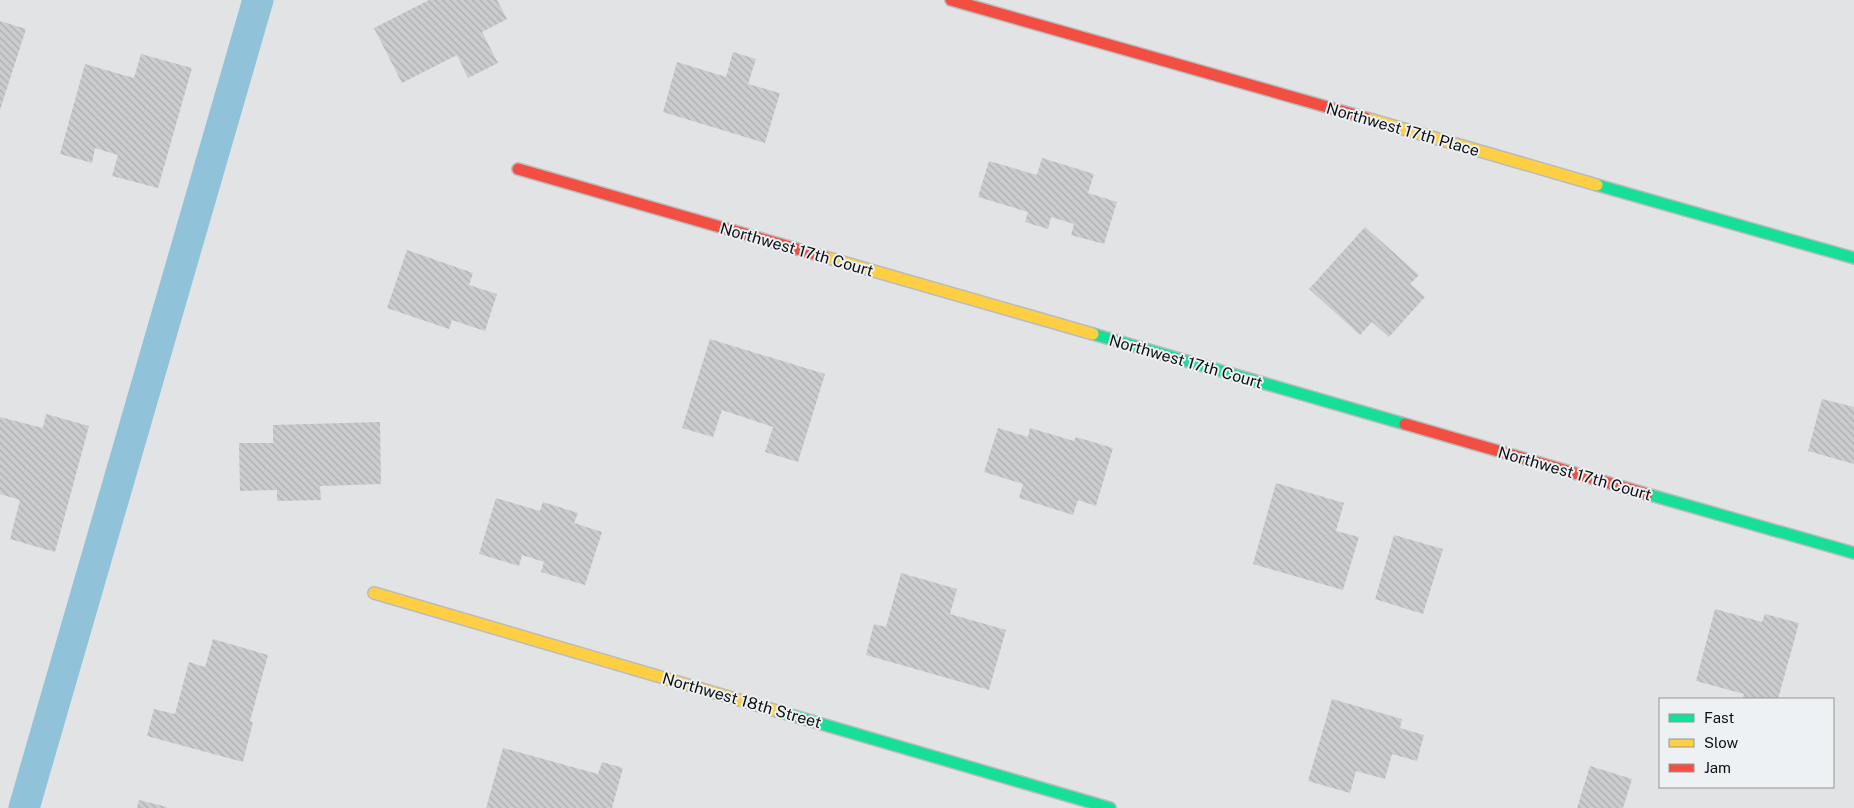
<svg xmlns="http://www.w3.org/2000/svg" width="1854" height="808" font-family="'Public Sans',sans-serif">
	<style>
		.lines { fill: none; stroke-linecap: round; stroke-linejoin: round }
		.canal { stroke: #90c3da; stroke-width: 31 }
		.building { fill: url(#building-back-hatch) }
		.fast-casing { stroke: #babbbd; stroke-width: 14 }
		.slow-casing { stroke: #babbbd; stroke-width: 14 }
		.jam-casing { stroke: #babbbd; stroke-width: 14 }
		.fast { stroke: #16e098; stroke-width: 11 }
		.slow { stroke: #ffcf43; stroke-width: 11 }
		.jam { stroke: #f24e42; stroke-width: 11 }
		.labels { text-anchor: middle; stroke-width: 4; stroke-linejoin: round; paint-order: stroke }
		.street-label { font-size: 16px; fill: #0e1010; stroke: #edf1f3 }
	</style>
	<defs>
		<pattern id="building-back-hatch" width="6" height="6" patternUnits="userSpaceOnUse" patternTransform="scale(1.25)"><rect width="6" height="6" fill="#cbccce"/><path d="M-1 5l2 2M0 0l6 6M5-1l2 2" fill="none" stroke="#adaeb0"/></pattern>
	</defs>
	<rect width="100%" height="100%" fill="#e1e3e5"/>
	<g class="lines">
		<path class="canal" d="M24,808L258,0"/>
	</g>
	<g class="building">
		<path d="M429,0H497L507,19L482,32L498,63L468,78L457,55L402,83L374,28Z"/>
		<path d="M0,21L26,29L0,110Z"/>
		<path d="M733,52L756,59L748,84L780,93L765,143L663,112L677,62L726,77Z"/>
		<path d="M141,54L192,68L158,188L112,176L118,155L95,148L92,163L60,154L85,64L134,78Z"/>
		<path d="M1042,158L1094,174L1088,193L1117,202L1104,244L1071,235L1074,224L1051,217L1048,229L1025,222L1028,212L978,197L989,161L1037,175Z"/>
		<path d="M1365,227L1419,275L1410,284L1425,297L1389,337L1372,322L1360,335L1309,289Z"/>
		<path d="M407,250L473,273L469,285L497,294L485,331L452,320L449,329L387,308Z"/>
		<path d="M710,339L825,374L798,462L765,452L773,427L722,410L713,437L682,428Z"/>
		<path d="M1822,399L1854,407V464L1808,451Z"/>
		<path d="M46,414L89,426L55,552L10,539L20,500L0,494V417L43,428Z"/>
		<path d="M380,422L381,484L320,486L321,500L277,501V490L240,491L239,443H273V425Z"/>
		<path d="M998,428L1028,437L1030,428L1074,441L1076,437L1113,448L1096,506L1078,500L1073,515L1019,498L1023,484L984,472Z"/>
		<path d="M1276,483L1344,503L1336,531L1359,537L1343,590L1253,564Z"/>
		<path d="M496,498L540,511L543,502L578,513L574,523L602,532L585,585L541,572L544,562L522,555L519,566L479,554Z"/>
		<path d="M1394,535L1443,549L1423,614L1375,599Z"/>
		<path d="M901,573L957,589L950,614L1006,630L989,690L866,655L874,624L886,627Z"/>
		<path d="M1715,609L1762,622L1765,614L1799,623L1778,699H1742L1744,694L1696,681Z"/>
		<path d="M213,639L268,655L250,721L253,722L243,762L147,736L154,709L175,714L189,662L205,667Z"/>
		<path d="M1332,699L1402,719L1400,728L1424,735L1417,761L1392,754L1385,779L1356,771L1350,793L1308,781Z"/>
		<path d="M503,748L598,774L602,762L623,768L612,808H486Z"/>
		<path d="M1590,766L1632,779L1623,808H1577Z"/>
		<path d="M139,800L167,807L166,808H137Z"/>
	</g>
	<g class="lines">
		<g class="fast-casing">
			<g id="fast">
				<path d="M1597,185L1854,258"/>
				<path d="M1093,334L1405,424"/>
				<path d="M1647,494L1854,553"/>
				<path d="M777,711L1110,808"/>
			</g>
		</g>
		<g class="slow-casing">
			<g id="slow">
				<path d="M1366,118L1597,185"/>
				<path d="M825,257L1093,334"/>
				<path d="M374,593L777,711"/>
			</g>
		</g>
		<g class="jam-casing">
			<g id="jam">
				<path d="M951,0L1366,118"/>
				<path d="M518,169L825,257"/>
				<path d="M1405,424L1647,494"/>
			</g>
		</g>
		<use href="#fast" class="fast"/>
		<use href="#slow" class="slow"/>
		<use href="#jam" class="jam"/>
	</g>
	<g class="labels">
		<g class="street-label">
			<text transform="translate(1403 129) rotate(16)" y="6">Northwest 17th Place</text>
			<text transform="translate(797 249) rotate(16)" y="6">Northwest 17th Court</text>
			<text transform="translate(1186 361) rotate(16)" y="6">Northwest 17th Court</text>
			<text transform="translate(1575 473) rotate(16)" y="6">Northwest 17th Court</text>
			<text transform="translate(742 700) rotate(16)" y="6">Northwest 18th Street</text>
		</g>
	</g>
	<rect x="1659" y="698" width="175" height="90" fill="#edf1f3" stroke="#949798"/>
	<rect x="1669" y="714" width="25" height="8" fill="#16e098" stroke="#949798"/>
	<text x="1704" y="723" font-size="15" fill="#0e1010">Fast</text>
	<rect x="1669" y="739" width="25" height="8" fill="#ffcf43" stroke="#949798"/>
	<text x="1704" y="748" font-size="15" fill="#0e1010">Slow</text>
	<rect x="1669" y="764" width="25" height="8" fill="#f24e42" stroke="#949798"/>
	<text x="1704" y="773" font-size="15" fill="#0e1010">Jam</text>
</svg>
